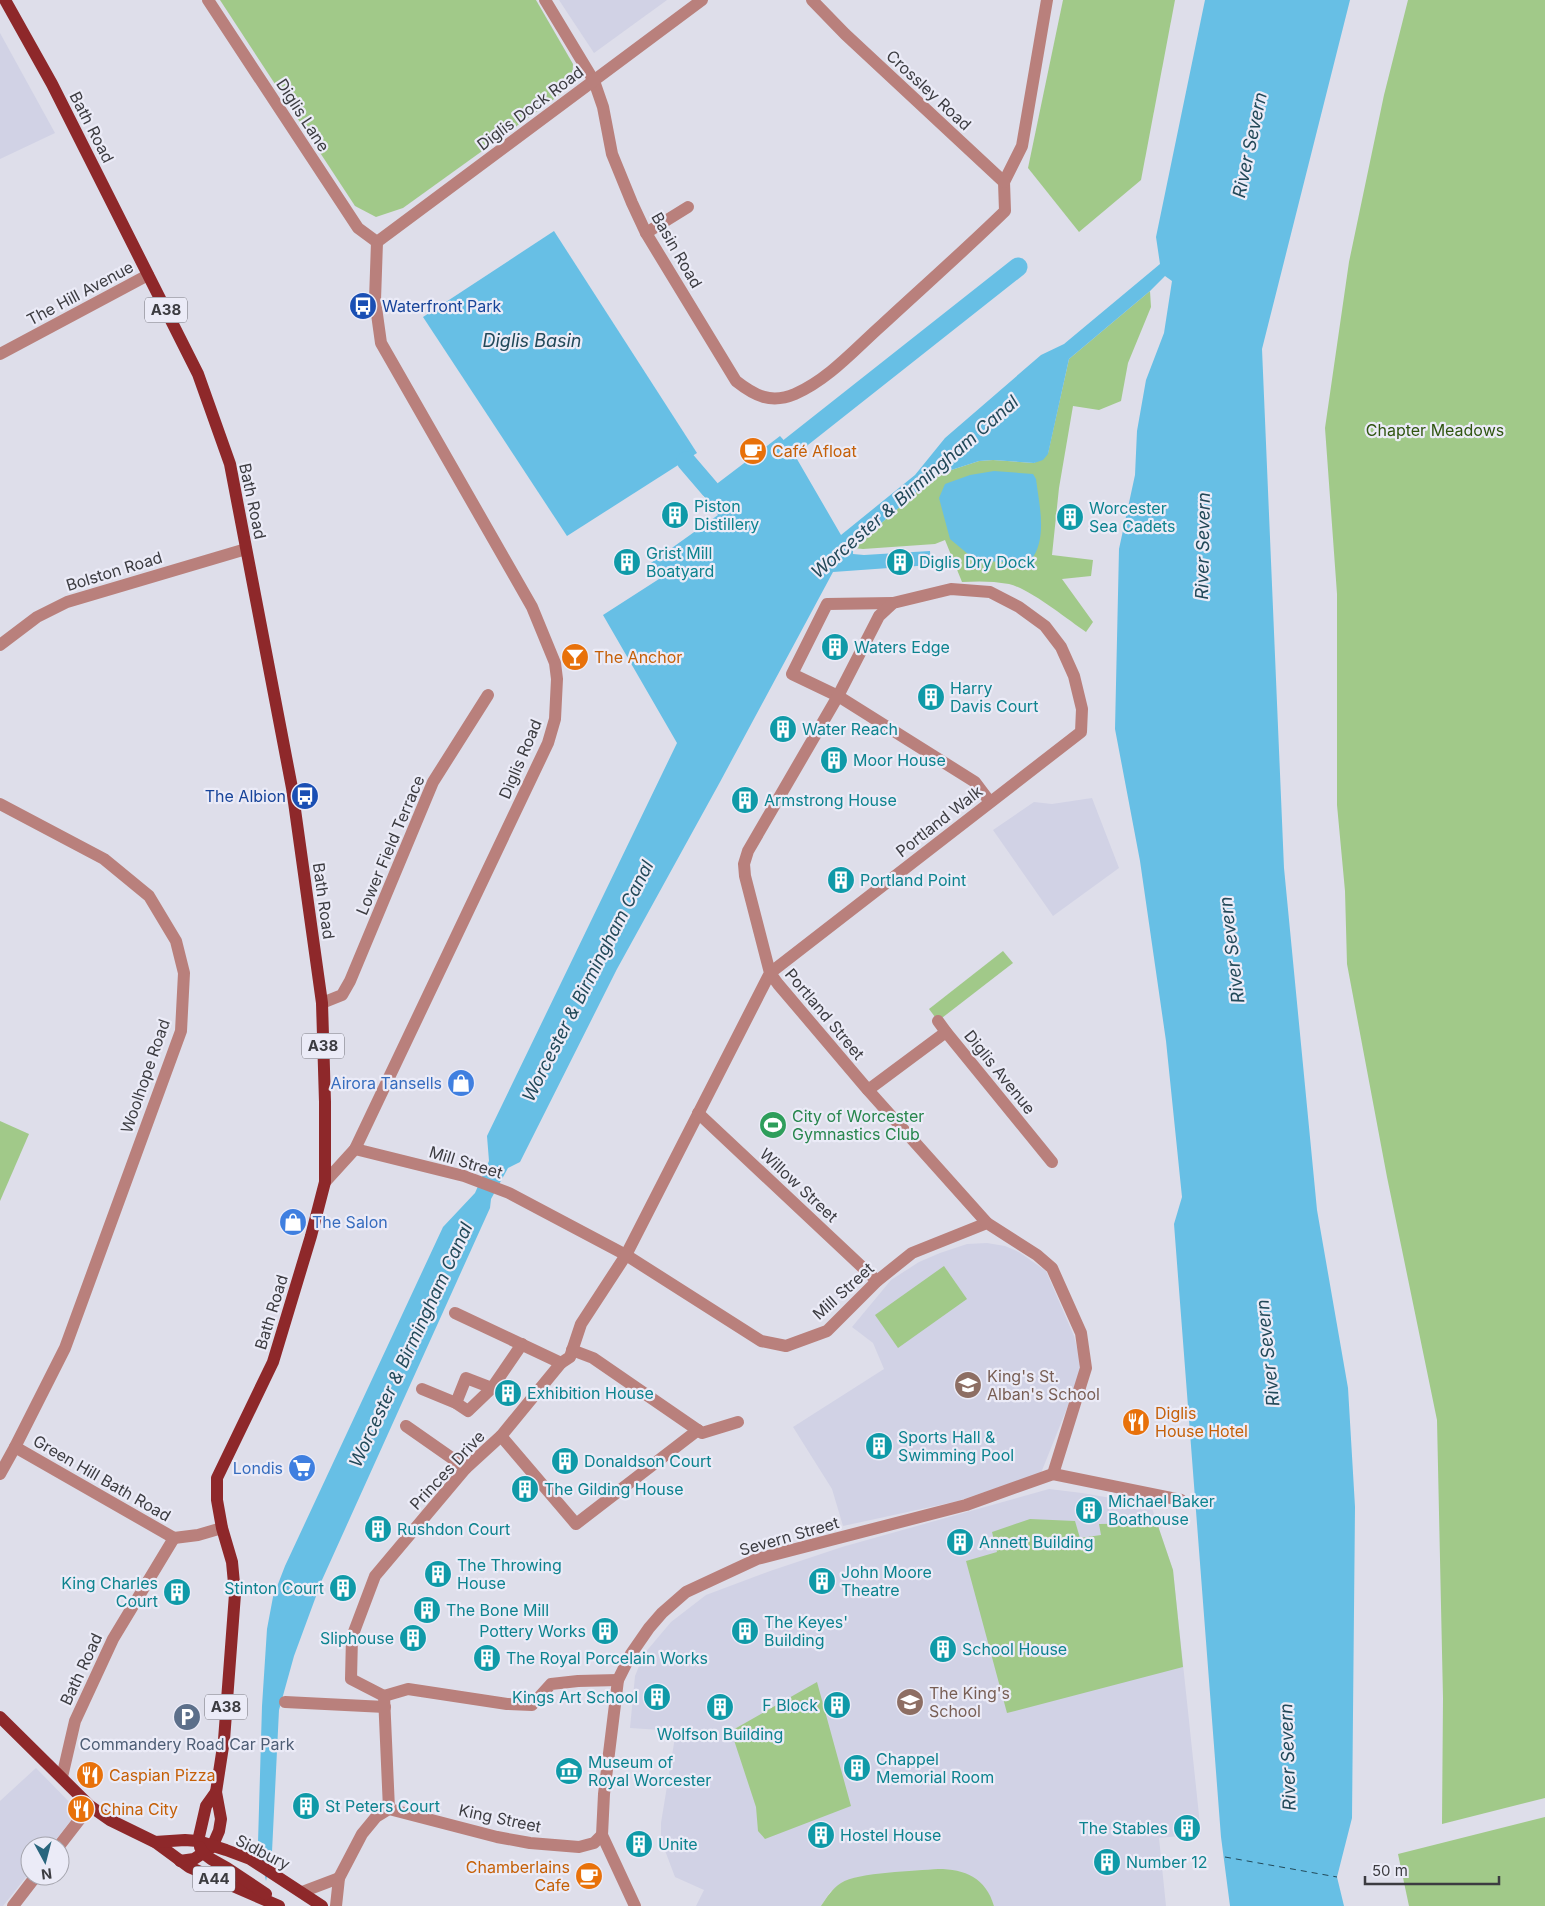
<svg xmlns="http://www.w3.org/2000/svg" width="1545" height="1906" font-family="Inter,sans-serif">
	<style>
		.built { fill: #d1d2e5 }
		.green { fill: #a1c989 }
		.water { fill: #67bfe5 }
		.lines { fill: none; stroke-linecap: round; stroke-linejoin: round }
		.canal { stroke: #67bfe5; stroke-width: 19 }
		.ferry { stroke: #224959; stroke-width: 1; stroke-dasharray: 6 5; stroke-linecap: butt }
		.minor { stroke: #b9807c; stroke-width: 12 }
		.major { stroke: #8e282a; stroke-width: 12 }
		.labels { text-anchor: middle; stroke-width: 4.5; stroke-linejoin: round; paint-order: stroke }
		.shield { fill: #ebebf7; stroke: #707078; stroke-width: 1 }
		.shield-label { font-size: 15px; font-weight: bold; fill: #3c3c41 }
		.street-label { font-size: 16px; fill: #3c3c41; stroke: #ebebf7 }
		.transit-label { font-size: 16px; fill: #164399; stroke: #ebebf7; text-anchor: start }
		.park-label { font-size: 16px; fill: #305511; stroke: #ebebf7 }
		.food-label { font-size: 16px; fill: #c56008; stroke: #ebebf7; text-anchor: start }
		.culture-label { font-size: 16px; fill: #0d838f; stroke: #ebebf7; text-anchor: start }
		.shop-label { font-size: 16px; fill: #366cbe; stroke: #ebebf7; text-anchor: end }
		.leisure-label { font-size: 16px; fill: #27864d; stroke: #ebebf7; text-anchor: start }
		.education-label { font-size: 16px; fill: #785e54; stroke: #ebebf7; text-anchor: start }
		.service-label { font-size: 16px; fill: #4e5e75; stroke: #ebebf7 }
		.water-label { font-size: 18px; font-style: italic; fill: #224959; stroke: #ebebf7 }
	</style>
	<rect width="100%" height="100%" fill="#dedeea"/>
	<g class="built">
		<path d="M559,0H667L594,53Z"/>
		<path d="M0,33L55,133L0,159Z"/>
		<path d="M1092,798L1119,868L1053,916L993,830L1034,802L1052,804Z"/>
		<path d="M987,1243L1005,1246L1019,1252L1046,1271L1074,1336L1079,1356L1080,1370L1075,1388L1041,1473L958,1501L843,1526L832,1489L793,1427L884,1369L873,1343L852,1327L891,1280L919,1262L940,1253L967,1244Z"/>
		<path d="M1049,1489L1082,1493L1151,1505L1173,1570L1201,1834L1159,1838L1166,1906H994L991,1898L938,1869L858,1877L843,1882L830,1892L821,1906H696L704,1890L675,1877L661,1840V1823L676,1731L630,1728L635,1676L644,1654L671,1622L706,1595L773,1570L842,1547Z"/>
		<path d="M36,1768L78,1811L51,1846H30V1872L3,1906H0V1801Z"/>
	</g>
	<g class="green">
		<path d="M220,0H536L573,64L572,83L557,97L403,208L376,217L355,206Z"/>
		<path d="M1063,0H1175L1141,180L1079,232L1028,168Z"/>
		<path d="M1408,0H1545V1798L1442,1824L1443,1698L1437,1420L1387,1177L1347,964L1345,891L1337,805V594L1325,428L1349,262L1384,95Z"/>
		<path d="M1150,291L1151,307L1128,363L1121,401L1099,410L1073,406L1059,488L1052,555L1093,560L1091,576L1062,579L1093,622L1086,632C1067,619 1030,589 1009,584C993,581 978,581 962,582L945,540L935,544L863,549L853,548L936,475L979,461L993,460L1034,463L1048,453L1069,359Z"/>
		<path d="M1003,951L1013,963L938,1021L929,1009Z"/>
		<path d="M0,1121L29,1134L0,1201Z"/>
		<path d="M944,1266L967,1299L898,1348L875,1315Z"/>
		<path d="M1030,1519L1075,1521L1080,1538L1101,1535L1099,1524L1157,1523L1173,1570L1183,1667L1007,1713L966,1561L997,1552L992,1532Z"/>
		<path d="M817,1682L851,1806L765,1839L758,1831L756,1807L731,1731Z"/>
		<path d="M1545,1817V1906H1409L1398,1854Z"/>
		<path d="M938,1869C965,1869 986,1878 994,1906H821C827,1897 832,1889 841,1883C858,1872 916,1871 938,1869Z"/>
	</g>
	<g class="water">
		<path d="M1205,0H1350L1262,349L1284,868L1317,1210L1348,1388L1355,1507L1352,1818L1337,1877L1344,1906H1230L1221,1837L1174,1224L1182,1197L1166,1041L1140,861L1115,729L1119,549L1135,475L1137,431L1146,380L1164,333L1172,281L1165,276L1150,291L1069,359L1048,454L1043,460L1034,463L993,460L979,461L936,475L853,548V554L864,555L930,551L931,565L833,572L720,782L617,969L520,1162L508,1168L491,1199L490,1208L322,1580L294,1656L279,1710L272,1852L266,1881L258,1843L262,1706L267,1629L273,1597L285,1566L443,1227L475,1193L489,1161L487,1136L677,743L603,615L659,579L648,565L718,515L701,492L710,489L780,436L790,447L841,535L915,475L945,438L1041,355L1064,344L1160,264L1156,237Z"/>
		<path d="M554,231L697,453L567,536L423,317Z"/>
		<path d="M994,471L1033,474L1036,479C1039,504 1048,538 1031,560L1001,562L975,560L950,539L939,498L945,484L970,475Z"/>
	</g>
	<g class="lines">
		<g class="canal">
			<path d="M790,447L1018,267"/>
			<path d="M686,461L710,489"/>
		</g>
		<path class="ferry" d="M1225,1857L1337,1877"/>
		<g class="minor">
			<path d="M208,0L358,228L377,242"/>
			<path d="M545,0L594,81L603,107L612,154L632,203L646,233L736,381C755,396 771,404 795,394C829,379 855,349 882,325C923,287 965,250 1005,211L1004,182L845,34L812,0"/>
			<path d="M1004,182L1022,146L1047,0"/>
			<path d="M646,233L688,207"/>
			<path d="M377,242L702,0"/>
			<path d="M0,354L148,275"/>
			<path d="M893,603L827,604L792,674L838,696L975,782L990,802"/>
			<path d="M0,645L37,617L67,602L246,549"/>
			<path d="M0,804L104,859L149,896L176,941L184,973L181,1031L65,1348L15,1447L174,1538"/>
			<path d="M322,1003L342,995L350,981L433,782L488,695"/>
			<path d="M938,1021L946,1032"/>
			<path d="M868,1090L946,1032L1052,1162"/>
			<path d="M698,1113L877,1281"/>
			<path d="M355,1149L464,1176L509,1193L626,1255L761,1341L786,1346L827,1331L877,1281L912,1253L987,1223L1037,1255L1052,1268L1081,1333L1086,1368L1053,1474"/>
			<path d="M325,1182L355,1149L548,743L555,719L557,679L555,663L532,607L381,343L375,300L377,242"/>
			<path d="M455,1313L561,1363"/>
			<path d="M572,1350L593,1358L702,1433L738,1422"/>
			<path d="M422,1389L456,1403L468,1411L492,1388L522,1344"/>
			<path d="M456,1403L466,1378L492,1388"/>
			<path d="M406,1426L466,1468"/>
			<path d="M501,1436L576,1524L698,1430"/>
			<path d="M0,1474L15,1447"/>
			<path d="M174,1538L198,1535L222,1528"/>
			<path d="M384,1696L408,1689L507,1704L532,1705L551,1684L578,1681L618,1680"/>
			<path d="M285,1702L385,1707"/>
			<path d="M62,1777L75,1721L113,1639L174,1538"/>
			<path d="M389,1809L384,1696L351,1679L352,1637L375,1576L466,1468L501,1436L561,1363L570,1357L581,1324L626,1255L770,973L1081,732L1082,709L1074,676L1061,647L1045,626L1019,607L990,592L951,589L893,603L879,616L838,696L748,851L744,864L745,876L770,973L778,984L868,1090L987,1223"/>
			<path d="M389,1809L497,1837L530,1843L579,1847L594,1843L602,1835"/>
			<path d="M59,1846L90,1806"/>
			<path d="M302,1892L339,1878"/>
			<path d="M13,1906L36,1876"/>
			<path d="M336,1906L339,1878L362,1834L376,1817L389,1809"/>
			<path d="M635,1906L602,1835L604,1794L618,1680L631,1654L649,1628L662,1613L686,1592L757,1559L966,1505L1053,1474L1181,1500"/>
		</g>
		<g class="major">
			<path d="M5,0L52,84L198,374L230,464L292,788L322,1003L325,1102V1182L311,1236L273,1362L217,1478V1500L222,1528L232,1562L235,1594L224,1740L216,1792L221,1819L219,1831L212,1847L194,1859L180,1861"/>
			<path d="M0,1717L90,1806L110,1820L155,1842L189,1867L279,1906"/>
			<path d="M198,1841L206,1806L216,1792"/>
			<path d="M155,1842L185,1840L198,1841L226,1850L250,1859L264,1868L322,1906"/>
			<path d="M200,1847L203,1853L211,1859L227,1868L266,1894"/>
		</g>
	</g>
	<defs>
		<g id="bus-disc" transform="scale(1.4375)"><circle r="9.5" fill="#1a4fb4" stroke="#ebebf7"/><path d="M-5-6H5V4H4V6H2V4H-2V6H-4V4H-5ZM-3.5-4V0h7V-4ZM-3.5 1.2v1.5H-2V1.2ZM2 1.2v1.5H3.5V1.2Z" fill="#fff"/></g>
		<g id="cafe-disc" transform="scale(1.4375)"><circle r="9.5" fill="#e8710a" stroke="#ebebf7"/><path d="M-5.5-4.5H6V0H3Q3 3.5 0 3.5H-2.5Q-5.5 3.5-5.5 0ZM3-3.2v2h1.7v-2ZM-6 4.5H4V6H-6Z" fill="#fff"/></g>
		<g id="building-disc" transform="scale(1.4375)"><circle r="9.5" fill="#0f9aa8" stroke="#ebebf7"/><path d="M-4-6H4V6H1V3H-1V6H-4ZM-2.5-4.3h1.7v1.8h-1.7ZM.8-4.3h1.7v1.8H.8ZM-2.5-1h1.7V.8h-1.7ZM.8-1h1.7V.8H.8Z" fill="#fff"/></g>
		<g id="bar-disc" transform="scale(1.4375)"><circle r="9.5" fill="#e8710a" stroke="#ebebf7"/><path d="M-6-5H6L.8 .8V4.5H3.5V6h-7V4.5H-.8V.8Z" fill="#fff"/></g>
		<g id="shop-disc" transform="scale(1.4375)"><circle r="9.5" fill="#3f7fe0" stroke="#ebebf7"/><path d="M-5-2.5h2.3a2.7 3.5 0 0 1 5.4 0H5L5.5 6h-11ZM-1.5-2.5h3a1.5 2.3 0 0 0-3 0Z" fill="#fff"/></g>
		<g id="stadium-disc" transform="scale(1.4375)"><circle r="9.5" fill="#2e9e5b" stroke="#ebebf7"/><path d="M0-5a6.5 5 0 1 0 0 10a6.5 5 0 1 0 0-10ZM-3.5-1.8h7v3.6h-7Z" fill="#fff"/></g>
		<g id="school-disc" transform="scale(1.4375)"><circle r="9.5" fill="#8d6e63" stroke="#ebebf7"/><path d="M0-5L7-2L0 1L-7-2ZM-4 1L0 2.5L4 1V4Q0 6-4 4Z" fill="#fff"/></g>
		<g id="restaurant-disc" transform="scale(1.4375)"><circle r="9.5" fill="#e8710a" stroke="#ebebf7"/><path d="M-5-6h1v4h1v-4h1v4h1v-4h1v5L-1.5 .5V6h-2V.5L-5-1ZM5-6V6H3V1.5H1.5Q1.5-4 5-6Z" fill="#fff"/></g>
		<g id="supermarket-disc" transform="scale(1.4375)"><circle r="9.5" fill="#3f7fe0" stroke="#ebebf7"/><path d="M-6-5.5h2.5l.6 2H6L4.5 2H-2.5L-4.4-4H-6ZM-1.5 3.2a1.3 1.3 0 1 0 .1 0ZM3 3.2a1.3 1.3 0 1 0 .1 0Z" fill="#fff"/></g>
		<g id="parking-disc" transform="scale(1.4375)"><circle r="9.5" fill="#5c6f8a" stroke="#ebebf7"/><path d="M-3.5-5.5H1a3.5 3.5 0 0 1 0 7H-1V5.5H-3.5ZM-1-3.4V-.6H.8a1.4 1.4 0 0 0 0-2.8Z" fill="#fff"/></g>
		<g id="museum-disc" transform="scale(1.4375)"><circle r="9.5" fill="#0f9aa8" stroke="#ebebf7"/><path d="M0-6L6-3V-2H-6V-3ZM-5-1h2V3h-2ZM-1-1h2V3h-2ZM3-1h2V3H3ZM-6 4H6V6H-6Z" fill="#fff"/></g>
	</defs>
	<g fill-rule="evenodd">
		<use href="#bus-disc" x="363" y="306"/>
		<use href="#cafe-disc" x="753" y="451"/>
		<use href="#building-disc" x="675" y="515"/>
		<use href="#building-disc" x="1070" y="517"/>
		<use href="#building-disc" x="627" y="562"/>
		<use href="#building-disc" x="900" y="562"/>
		<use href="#building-disc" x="835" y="647"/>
		<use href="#bar-disc" x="575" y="657"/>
		<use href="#building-disc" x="931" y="697"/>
		<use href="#building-disc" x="783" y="729"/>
		<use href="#building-disc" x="834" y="760"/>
		<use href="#bus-disc" x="305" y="796"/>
		<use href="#building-disc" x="745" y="800"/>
		<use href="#building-disc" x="841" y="880"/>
		<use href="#shop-disc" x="461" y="1083"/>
		<use href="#stadium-disc" x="773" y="1125"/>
		<use href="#shop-disc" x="293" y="1222"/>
		<use href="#school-disc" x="968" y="1385"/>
		<use href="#building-disc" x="508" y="1393"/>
		<use href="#restaurant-disc" x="1136" y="1422"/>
		<use href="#building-disc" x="879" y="1446"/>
		<use href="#building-disc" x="565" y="1461"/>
		<use href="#supermarket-disc" x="302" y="1468"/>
		<use href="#building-disc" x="525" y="1489"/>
		<use href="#building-disc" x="1089" y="1510"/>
		<use href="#building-disc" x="378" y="1529"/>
		<use href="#building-disc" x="960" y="1542"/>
		<use href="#building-disc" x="438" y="1574"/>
		<use href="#building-disc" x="822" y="1581"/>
		<use href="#building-disc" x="343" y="1588"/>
		<use href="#building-disc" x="177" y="1592"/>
		<use href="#building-disc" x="427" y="1610"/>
		<use href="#building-disc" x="605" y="1631"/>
		<use href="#building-disc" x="745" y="1631"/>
		<use href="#building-disc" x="413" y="1638"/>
		<use href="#building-disc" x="943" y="1649"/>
		<use href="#building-disc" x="487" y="1658"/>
		<use href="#building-disc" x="657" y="1697"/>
		<use href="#school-disc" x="910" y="1702"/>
		<use href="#building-disc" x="837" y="1705"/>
		<use href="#building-disc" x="720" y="1707"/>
		<use href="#parking-disc" x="187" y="1717"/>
		<use href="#building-disc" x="857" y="1768"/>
		<use href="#museum-disc" x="569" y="1771"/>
		<use href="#restaurant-disc" x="90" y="1775"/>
		<use href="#building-disc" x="306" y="1806"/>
		<use href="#restaurant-disc" x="81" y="1809"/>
		<use href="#building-disc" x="1187" y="1828"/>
		<use href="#building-disc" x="821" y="1835"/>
		<use href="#building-disc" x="639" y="1844"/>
		<use href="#building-disc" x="1107" y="1862"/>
		<use href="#cafe-disc" x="589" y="1876"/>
	</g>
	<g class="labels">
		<g class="shield">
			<rect x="145" y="297.5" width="42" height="25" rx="4"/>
			<rect x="302" y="1033.5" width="42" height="25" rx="4"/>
			<rect x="205" y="1694.5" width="42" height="25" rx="4"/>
			<rect x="193" y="1866.5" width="42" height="25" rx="4"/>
		</g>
		<g class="shield-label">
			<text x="166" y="315">A38</text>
			<text x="323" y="1051">A38</text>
			<text x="226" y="1712">A38</text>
			<text x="214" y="1884">A44</text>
		</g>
		<g class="street-label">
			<text transform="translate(929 90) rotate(43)" y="6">Crossley Road</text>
			<text transform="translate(530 108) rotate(-37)" y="6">Diglis Dock Road</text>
			<text transform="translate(303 115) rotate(57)" y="6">Diglis Lane</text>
			<text transform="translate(92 127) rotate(63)" y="6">Bath Road</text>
			<text transform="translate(677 250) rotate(60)" y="6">Basin Road</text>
			<text transform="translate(80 293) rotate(-28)" y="6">The Hill Avenue</text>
			<text transform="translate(253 501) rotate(78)" y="6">Bath Road</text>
			<text transform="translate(114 571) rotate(-17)" y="6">Bolston Road</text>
			<text transform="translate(520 759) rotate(-67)" y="6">Diglis Road</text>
			<text transform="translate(939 821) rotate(-38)" y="6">Portland Walk</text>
			<text transform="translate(390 845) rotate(-67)" y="6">Lower Field Terrace</text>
			<text transform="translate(324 901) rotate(82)" y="6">Bath Road</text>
			<text transform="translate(825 1014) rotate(50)" y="6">Portland Street</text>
			<text transform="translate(1000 1072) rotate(51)" y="6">Diglis Avenue</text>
			<text transform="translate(145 1076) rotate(-71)" y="6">Woolhope Road</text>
			<text transform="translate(466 1162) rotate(17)" y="6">Mill Street</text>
			<text transform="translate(799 1185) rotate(43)" y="6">Willow Street</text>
			<text transform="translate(843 1291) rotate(-42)" y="6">Mill Street</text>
			<text transform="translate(271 1312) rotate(-73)" y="6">Bath Road</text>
			<text transform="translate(447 1470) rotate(-47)" y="6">Princes Drive</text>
			<text transform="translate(102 1478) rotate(30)" y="6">Green Hill Bath Road</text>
			<text transform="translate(789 1536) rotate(-16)" y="6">Severn Street</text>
			<text transform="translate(81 1669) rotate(-65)" y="6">Bath Road</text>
			<text transform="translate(500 1818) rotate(12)" y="6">King Street</text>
			<text transform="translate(263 1852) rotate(27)" y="6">Sidbury</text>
		</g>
		<g class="transit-label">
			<text x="382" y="312">Waterfront Park</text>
			<text x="286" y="802" text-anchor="end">The Albion</text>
		</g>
		<g class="park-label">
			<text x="1435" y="436">Chapter Meadows</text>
		</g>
		<g class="food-label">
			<text x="772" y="457">Café Afloat</text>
			<text x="594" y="663">The Anchor</text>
			<text x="1155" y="1419">Diglis<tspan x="1155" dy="18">House Hotel</tspan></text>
			<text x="109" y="1781">Caspian Pizza</text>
			<text x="100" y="1815">China City</text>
			<text x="570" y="1873" text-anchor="end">Chamberlains<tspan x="570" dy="18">Cafe</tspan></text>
		</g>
		<g class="culture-label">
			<text x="694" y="512">Piston<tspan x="694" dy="18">Distillery</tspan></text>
			<text x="1089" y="514">Worcester<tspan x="1089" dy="18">Sea Cadets</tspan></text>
			<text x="646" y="559">Grist Mill<tspan x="646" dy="18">Boatyard</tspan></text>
			<text x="919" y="568">Diglis Dry Dock</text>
			<text x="854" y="653">Waters Edge</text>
			<text x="950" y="694">Harry<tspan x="950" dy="18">Davis Court</tspan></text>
			<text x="802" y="735">Water Reach</text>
			<text x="853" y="766">Moor House</text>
			<text x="764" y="806">Armstrong House</text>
			<text x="860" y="886">Portland Point</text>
			<text x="527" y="1399">Exhibition House</text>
			<text x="898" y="1443">Sports Hall &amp;<tspan x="898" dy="18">Swimming Pool</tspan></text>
			<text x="584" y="1467">Donaldson Court</text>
			<text x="544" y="1495">The Gilding House</text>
			<text x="1108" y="1507">Michael Baker<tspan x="1108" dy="18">Boathouse</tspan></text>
			<text x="397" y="1535">Rushdon Court</text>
			<text x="979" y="1548">Annett Building</text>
			<text x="457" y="1571">The Throwing<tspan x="457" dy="18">House</tspan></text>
			<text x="841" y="1578">John Moore<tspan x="841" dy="18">Theatre</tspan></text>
			<text x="158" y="1589" text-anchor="end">King Charles<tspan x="158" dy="18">Court</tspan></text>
			<text x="324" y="1594" text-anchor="end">Stinton Court</text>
			<text x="446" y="1616">The Bone Mill</text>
			<text x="764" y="1628">The Keyes'<tspan x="764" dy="18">Building</tspan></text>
			<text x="586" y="1637" text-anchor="end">Pottery Works</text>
			<text x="394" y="1644" text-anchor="end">Sliphouse</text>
			<text x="962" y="1655">School House</text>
			<text x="506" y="1664">The Royal Porcelain Works</text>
			<text x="638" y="1703" text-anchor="end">Kings Art School</text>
			<text x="818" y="1711" text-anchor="end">F Block</text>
			<text x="720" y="1740" text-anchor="middle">Wolfson Building</text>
			<text x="876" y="1765">Chappel<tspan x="876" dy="18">Memorial Room</tspan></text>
			<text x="588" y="1768">Museum of<tspan x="588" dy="18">Royal Worcester</tspan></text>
			<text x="325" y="1812">St Peters Court</text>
			<text x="1168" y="1834" text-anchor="end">The Stables</text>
			<text x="840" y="1841">Hostel House</text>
			<text x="658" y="1850">Unite</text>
			<text x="1126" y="1868">Number 12</text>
		</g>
		<g class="shop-label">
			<text x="442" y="1089">Airora Tansells</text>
			<text x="312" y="1228" text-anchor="start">The Salon</text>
			<text x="283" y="1474">Londis</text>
		</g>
		<g class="leisure-label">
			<text x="792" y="1122">City of Worcester<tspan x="792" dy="18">Gymnastics Club</tspan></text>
		</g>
		<g class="education-label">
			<text x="987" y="1382">King's St.<tspan x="987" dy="18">Alban's School</tspan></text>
			<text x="929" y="1699">The King's<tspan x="929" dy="18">School</tspan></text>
		</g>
		<g class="service-label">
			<text x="187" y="1750">Commandery Road Car Park</text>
		</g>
		<g class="water-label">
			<text transform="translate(1250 145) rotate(-78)" y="6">River Severn</text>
			<text x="532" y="347">Diglis Basin</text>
			<text transform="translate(915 487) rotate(-41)" y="6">Worcester &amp; Birmingham Canal</text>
			<text transform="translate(1203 546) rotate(-89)" y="6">River Severn</text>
			<text transform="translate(1232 950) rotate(-97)" y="6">River Severn</text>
			<text transform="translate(588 981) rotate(-63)" y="6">Worcester &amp; Birmingham Canal</text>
			<text transform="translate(411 1345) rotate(-65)" y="6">Worcester &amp; Birmingham Canal</text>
			<text transform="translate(1268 1353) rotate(-96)" y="6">River Severn</text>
			<text transform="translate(1288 1757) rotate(-92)" y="6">River Severn</text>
		</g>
	</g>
	<g transform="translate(45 1861) rotate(173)"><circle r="24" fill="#ebebf7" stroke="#a5a5ae"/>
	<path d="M0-4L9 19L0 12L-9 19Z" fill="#29657d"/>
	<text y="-8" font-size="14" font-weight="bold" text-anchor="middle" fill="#3c3c41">N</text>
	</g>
	<path d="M1365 1876v8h134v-8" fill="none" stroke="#3c3c41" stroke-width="2.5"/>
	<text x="1372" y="1876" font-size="15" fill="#3c3c41" stroke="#ebebf7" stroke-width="4" paint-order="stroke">50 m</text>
</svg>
